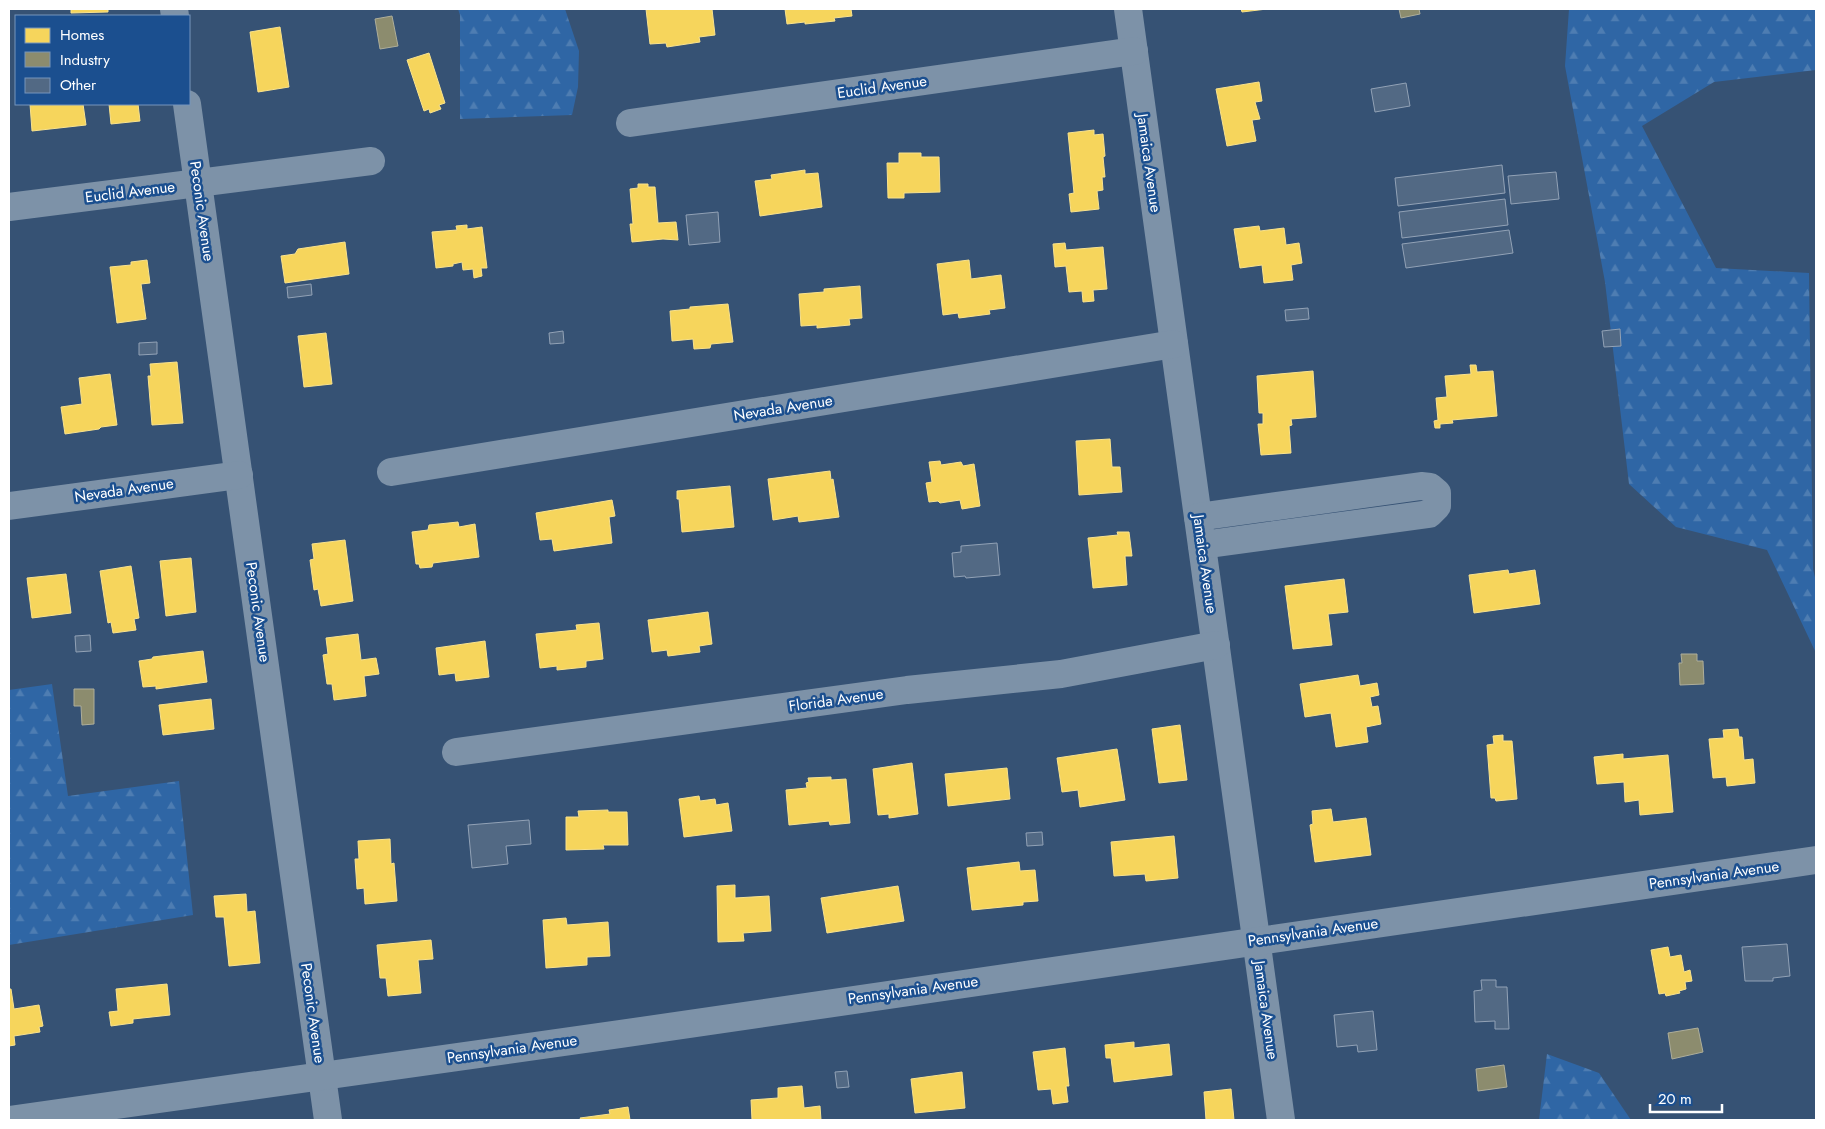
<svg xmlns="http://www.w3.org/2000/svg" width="1825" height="1129" font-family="Jost,sans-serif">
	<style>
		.forest { fill: url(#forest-firs) }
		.homes { fill: #f6d55c; stroke: #f9e28d }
		.industry { fill: #8c8c6e; stroke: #aeae9a }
		.building { fill: #526984; stroke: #92a2b6 }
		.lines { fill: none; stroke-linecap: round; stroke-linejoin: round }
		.minor { stroke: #7d92a8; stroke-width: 28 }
		.labels { text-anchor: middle; stroke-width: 5; stroke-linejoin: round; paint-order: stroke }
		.street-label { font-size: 15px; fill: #fff; stroke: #1b4f8f }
	</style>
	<defs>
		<pattern id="forest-firs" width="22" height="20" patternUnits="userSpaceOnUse" patternTransform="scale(1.25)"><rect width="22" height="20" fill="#2f66a5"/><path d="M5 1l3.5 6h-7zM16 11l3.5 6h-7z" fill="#4e7db2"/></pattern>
	</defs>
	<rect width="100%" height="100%" fill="#365274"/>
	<g class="forest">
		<path d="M458,9H565L579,51L578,87L572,115L460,119V15Z"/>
		<path d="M1569,9H1816V70L1714,82L1642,126L1716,268L1809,273L1813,569L1816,582V653L1767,550L1676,527L1629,484L1605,282L1565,66Z"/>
		<path d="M52,684L68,796L179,781L193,915L9,945V690Z"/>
		<path d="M1547,1054L1599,1073L1631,1120H1539Z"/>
	</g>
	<g class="homes">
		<path d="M71,9H108V12L71,13Z"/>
		<path d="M646,9H712L715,35L699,37L700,42L667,47L666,43L650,44Z"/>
		<path d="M785,9H851L852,16L834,18L835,21L805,24V22L787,24Z"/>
		<path d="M1241,9H1267L1242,12Z"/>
		<path d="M280,27L289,87L258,92L250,32Z"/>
		<path d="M429,53L445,103L439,105L441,109L430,113L429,109L424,111L407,60Z"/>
		<path d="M1259,82L1262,101L1255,102L1260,119L1252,120L1256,141L1227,146L1216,89Z"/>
		<path d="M30,104H83L86,125L32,131Z"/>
		<path d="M109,104H138L140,121L111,124Z"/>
		<path d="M1094,130V135L1103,134L1105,156L1103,157L1105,177H1102L1103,190L1097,191L1099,209L1071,212L1069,194L1074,193L1068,133Z"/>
		<path d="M899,153H921V157H939L940,192L904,193V198H888L887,163H899Z"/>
		<path d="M805,170V174L818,173L822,207L760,216L755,181L772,179L771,175Z"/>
		<path d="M638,184H648V187H655L658,223L676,222L678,240L663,239L632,242L630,224H633L630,189L638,188Z"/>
		<path d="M467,225V229L482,227L487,268H481L482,276L474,278L473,269L463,270L462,262L453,264V266L436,268L432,232L457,230L456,226Z"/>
		<path d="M1259,226L1260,231L1284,228L1286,245L1299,243L1302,263L1291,265L1293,280L1264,283L1262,265L1240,268L1234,229Z"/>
		<path d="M345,242L349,274L285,283L281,256L295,254L298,249Z"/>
		<path d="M1065,243L1066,250L1103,247L1107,289L1093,290L1094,301L1083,302L1082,291L1069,292L1066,266L1055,267L1053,244Z"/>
		<path d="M147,260L150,283L141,284L146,319L117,323L110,267L131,265V262Z"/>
		<path d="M969,260L971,279L1001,275L1005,308L989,310L990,314L959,318L958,313L943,315L937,264Z"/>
		<path d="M860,286L862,318L849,319L850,325L817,328V325L801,326L799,294L824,292V289Z"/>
		<path d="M728,304L733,342L711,344L710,348L694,349L693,339L672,341L670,311L690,309V307Z"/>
		<path d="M326,333L332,384L304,387L298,336Z"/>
		<path d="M177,362L183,423L152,425L148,376H151L150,364Z"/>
		<path d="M1470,365H1476L1477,372L1493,371L1497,416L1452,420L1453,423L1440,424V428H1435L1434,421L1438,420L1436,398L1447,397L1445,376L1471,374Z"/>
		<path d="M1313,371L1316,417L1291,419L1292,425L1289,426L1291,453L1261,455L1258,424H1263V413H1259L1257,376Z"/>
		<path d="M110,374L117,425L101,427L99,429L65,434L61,407L82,404L79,378Z"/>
		<path d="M1110,439L1112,467H1120L1122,492L1079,495L1076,441Z"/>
		<path d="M940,461L941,465L961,462L963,466L974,464L980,506L962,509L960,500L940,503L938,501L929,502L926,483L932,482L929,462Z"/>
		<path d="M830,471L831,480L833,479L839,517L799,522L798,516L773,520L768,479Z"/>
		<path d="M730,486L734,527L682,532L679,499H677V491Z"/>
		<path d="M612,500L615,516L609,517L612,543L554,551L552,539L540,540L536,513Z"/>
		<path d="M458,522L459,527L475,524L479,557L433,563L432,567L420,568L419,564H416L412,532L428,530L429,525Z"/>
		<path d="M1117,532H1129L1132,556H1125L1127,585L1093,588L1088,538L1118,535Z"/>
		<path d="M345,540L353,601L321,606L318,589L314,590L310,560L314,559L312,544Z"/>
		<path d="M191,558L196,612L166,616L160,561Z"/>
		<path d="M131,566L139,618L134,619L136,630L113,633L111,622L108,623L100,571Z"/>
		<path d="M1508,570L1509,574L1535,570L1540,604L1474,613L1469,575Z"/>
		<path d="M66,574L71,613L32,618L27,578Z"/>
		<path d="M1344,579L1348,612L1328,614L1332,645L1293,649L1285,586Z"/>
		<path d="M708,612L712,644L699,646L700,652L668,656L667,650L652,652L648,620Z"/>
		<path d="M599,623L603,659L586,661V667L557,670V666L540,668L536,634L577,630L576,625Z"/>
		<path d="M358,634L361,660L376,658L379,674L364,676L366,696L334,700L332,684H327L323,655L328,654L326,638Z"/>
		<path d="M485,641L489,677L456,681L455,673L439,675L436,648Z"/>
		<path d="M203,651L207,682L156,689V686L143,687L139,661L152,659L153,657Z"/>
		<path d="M1358,675L1360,686L1377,683L1379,695L1370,697L1372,707L1378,706L1381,724L1366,727L1368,742L1336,747L1331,713L1305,717L1300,684Z"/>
		<path d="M211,699L214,729L163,735L159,705Z"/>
		<path d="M1180,725L1187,780L1159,783L1152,729Z"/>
		<path d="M1738,729L1739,737H1742L1744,760L1753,759L1755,783L1727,786L1726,777L1713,778L1709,739L1724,738L1723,730Z"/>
		<path d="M1503,735V741H1512L1517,799L1496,801L1495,798H1491L1487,745L1494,744L1493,736Z"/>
		<path d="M1117,749L1125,800L1080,807L1078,790L1062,792L1057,758Z"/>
		<path d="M1623,754V759L1668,755L1673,812L1640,815L1639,800L1625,802L1624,782L1597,784L1594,757Z"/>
		<path d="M912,763L918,814L889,818V814L878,815L873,769Z"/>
		<path d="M1007,768L1010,799L948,806L945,774Z"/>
		<path d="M831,777V780L846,779L850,823L830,825L829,821L789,825L786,790L807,788L806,783L809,782L808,778Z"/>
		<path d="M699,796L700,801L715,799L716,805L728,803L732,831L684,837L679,799Z"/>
		<path d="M1331,809L1333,822L1366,818L1371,855L1315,862L1310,825L1313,824L1312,811Z"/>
		<path d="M608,810V812H627L628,845H603L604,849L566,850V817H579L578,811Z"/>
		<path d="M1174,836L1178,878L1146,881L1145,874L1114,876L1111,842Z"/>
		<path d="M390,839L391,864L394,863L397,901L365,904L364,888L357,889L355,859H359L358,841Z"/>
		<path d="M1019,862L1020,871L1035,870L1038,901L1023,902V905L972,910L967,868Z"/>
		<path d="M735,885V898L769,896L771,931L743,933L744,941L718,942L717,886Z"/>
		<path d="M898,886L904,921L827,933L821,898Z"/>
		<path d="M246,894L247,912L255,911L260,963L229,966L224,917H216L214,896Z"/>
		<path d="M566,918L567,925L608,922L610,956L587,957V965L546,968L543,920Z"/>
		<path d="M431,940L433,959L418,960L421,993L388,996L386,978H380L377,945Z"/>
		<path d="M1668,947L1670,957L1681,955L1684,972L1690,970L1692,981L1685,982L1686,989L1679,991L1680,993L1666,996L1665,993L1659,994L1651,950Z"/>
		<path d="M167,984L170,1015L133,1019V1023L111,1026L109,1012L118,1011L116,989Z"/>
		<path d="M9,989H11L14,1009L39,1005L43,1026L39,1027L40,1032L14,1036L15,1045L9,1046Z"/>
		<path d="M1134,1042V1048L1169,1044L1172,1075L1114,1082L1111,1058H1106L1105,1045Z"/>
		<path d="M1065,1048L1069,1086H1066L1068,1102L1053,1104L1051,1089L1038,1090L1033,1052Z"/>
		<path d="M962,1072L965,1108L915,1113L911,1079Z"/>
		<path d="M802,1086L804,1108L820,1106L821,1120H752L751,1100L778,1098V1088Z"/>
		<path d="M1231,1089L1234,1120H1206L1204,1092Z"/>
		<path d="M628,1107L630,1120H581L580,1118L610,1114L609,1110Z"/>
	</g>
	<g class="industry">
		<path d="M1399,9H1419L1420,14L1401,18Z"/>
		<path d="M392,16L398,46L380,49L375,19Z"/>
		<path d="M1681,654H1697V661H1703L1704,684L1680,685L1679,663H1682Z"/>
		<path d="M74,689H94V724L82,725L81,706H74Z"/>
		<path d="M1698,1028L1703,1052L1672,1059L1668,1033Z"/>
		<path d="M1504,1065L1507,1087L1478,1091L1476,1069Z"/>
	</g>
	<g class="building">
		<path d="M1406,83L1410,106L1375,112L1371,89Z"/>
		<path d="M1502,165L1505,193L1398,206L1395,178Z"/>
		<path d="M1556,172L1559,199L1511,204L1508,176Z"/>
		<path d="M1505,199L1508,225L1402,238L1399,212Z"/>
		<path d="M718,212L720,242L689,245L686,215Z"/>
		<path d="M1509,230L1513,253L1406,268L1402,244Z"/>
		<path d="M311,284L312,295L288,298L287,287Z"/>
		<path d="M1308,308L1309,319L1286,321L1285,310Z"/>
		<path d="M1620,329L1621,346L1604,347L1602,331Z"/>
		<path d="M563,331L564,343L550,344L549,333Z"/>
		<path d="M157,342V354L139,355V343Z"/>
		<path d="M997,543L1000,575L966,578L965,576L954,577L952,553L961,552V546Z"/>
		<path d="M90,635L91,651L76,652L75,636Z"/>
		<path d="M529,820L531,844L506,846L508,864L472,868L468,825Z"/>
		<path d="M1042,832L1043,845L1027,846L1026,833Z"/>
		<path d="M1787,944L1790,976L1773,978V981H1745L1742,947Z"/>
		<path d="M1481,980H1496V987H1507L1509,1029H1495V1021L1475,1022L1474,991L1482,990Z"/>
		<path d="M1373,1011L1377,1050L1358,1052L1357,1045L1337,1047L1334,1015Z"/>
		<path d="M847,1071L849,1087L837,1088L835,1072Z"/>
	</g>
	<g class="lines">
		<g class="minor">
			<path d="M174,9L175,16"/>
			<path d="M1128,9L1281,1120"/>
			<path d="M187,104L328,1120"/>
			<path d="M630,123L1134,51"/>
			<path d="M9,207L371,161"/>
			<path d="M391,472L1174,344"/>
			<path d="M9,506L239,475"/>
			<path d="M1198,517L1421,486L1430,487L1437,493V506L1429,514L1202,545"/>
			<path d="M456,752L907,690L1061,674L1216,645"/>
			<path d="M9,1120C612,1038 1214,946 1816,860"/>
		</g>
	</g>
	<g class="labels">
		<g class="street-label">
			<text transform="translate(882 87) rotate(-8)" y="5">Euclid Avenue</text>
			<text transform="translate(1149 163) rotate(82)" y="5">Jamaica Avenue</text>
			<text transform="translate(130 192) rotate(-7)" y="5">Euclid Avenue</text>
			<text transform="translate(202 211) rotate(82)" y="5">Peconic Avenue</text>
			<text transform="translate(783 408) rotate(-9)" y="5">Nevada Avenue</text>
			<text transform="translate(124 490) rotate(-8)" y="5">Nevada Avenue</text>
			<text transform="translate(1205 564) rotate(82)" y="5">Jamaica Avenue</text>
			<text transform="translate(258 612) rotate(82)" y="5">Peconic Avenue</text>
			<text transform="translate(836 700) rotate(-8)" y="5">Florida Avenue</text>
			<text transform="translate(1714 875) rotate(-8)" y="5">Pennsylvania Avenue</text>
			<text transform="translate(1313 932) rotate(-8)" y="5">Pennsylvania Avenue</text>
			<text transform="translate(913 990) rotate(-8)" y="5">Pennsylvania Avenue</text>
			<text transform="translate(1266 1010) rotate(82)" y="5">Jamaica Avenue</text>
			<text transform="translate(313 1013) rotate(82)" y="5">Peconic Avenue</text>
			<text transform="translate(512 1049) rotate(-8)" y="5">Pennsylvania Avenue</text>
		</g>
	</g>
	<rect width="1825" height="1129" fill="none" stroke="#ffffff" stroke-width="20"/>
	<rect x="15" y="15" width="175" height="90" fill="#1b4f8f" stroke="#7695bc"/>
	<rect x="25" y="28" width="25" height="15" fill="#f6d55c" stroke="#7695bc"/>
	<text x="60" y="40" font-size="15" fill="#ffffff">Homes</text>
	<rect x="25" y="52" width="25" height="15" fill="#8c8c6e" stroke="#7695bc"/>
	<text x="60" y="65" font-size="15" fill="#ffffff">Industry</text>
	<rect x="25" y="78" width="25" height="15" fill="#526984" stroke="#7695bc"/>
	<text x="60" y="90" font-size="15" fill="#ffffff">Other</text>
	<path d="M1650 1104v8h72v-8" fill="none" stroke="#ffffff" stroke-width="2.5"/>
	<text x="1658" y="1104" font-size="15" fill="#ffffff" stroke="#1b4f8f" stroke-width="4" paint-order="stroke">20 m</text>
</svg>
